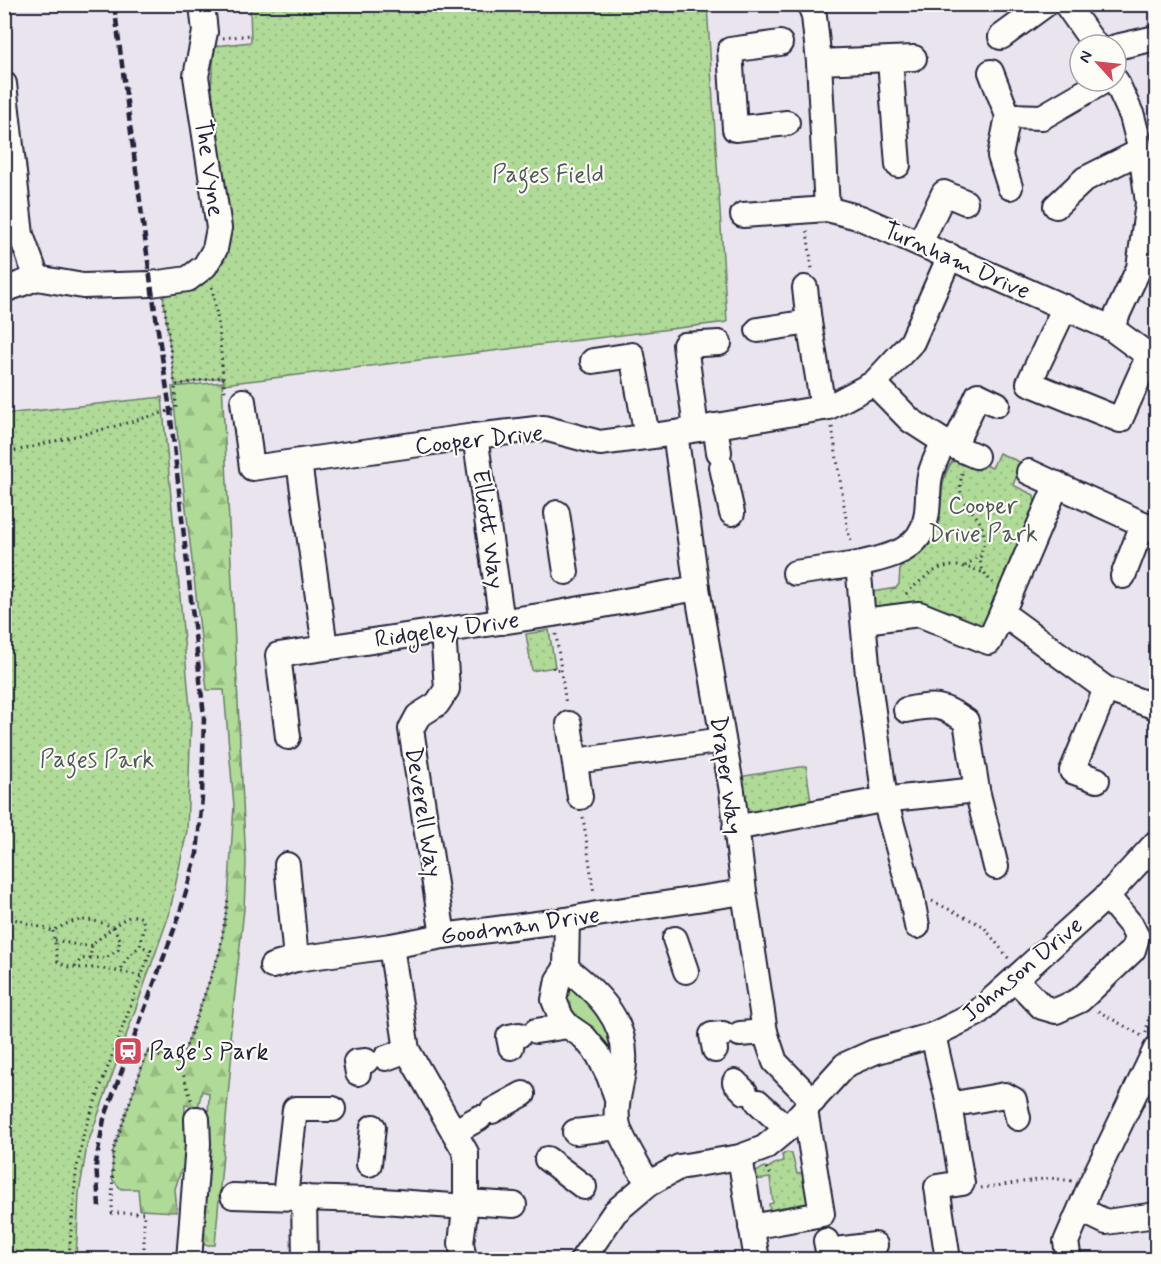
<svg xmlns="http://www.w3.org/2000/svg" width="1161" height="1264" font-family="Mynerve,sans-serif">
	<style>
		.grass { fill: #b0da97; stroke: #697e69; stroke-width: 1.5 }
		.forest { fill: url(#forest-firs); stroke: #697e69; stroke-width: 1.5 }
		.park { fill: url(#park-dots); stroke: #697e69; stroke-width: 1.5 }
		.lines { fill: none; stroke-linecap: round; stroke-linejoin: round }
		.minor-casing { stroke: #22223b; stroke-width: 28 }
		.path { stroke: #22223b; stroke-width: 3; stroke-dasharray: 1.5 4.5; stroke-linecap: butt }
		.minor { stroke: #fdfcf7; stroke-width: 24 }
		.rail { stroke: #22223b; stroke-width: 4.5; stroke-dasharray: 9 4.5; stroke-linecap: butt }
		.labels { text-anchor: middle; stroke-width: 4.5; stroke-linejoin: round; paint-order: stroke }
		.street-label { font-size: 24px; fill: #22223b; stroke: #fdfcf7 }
		.park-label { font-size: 24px; fill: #4d5957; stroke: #fdfcf7 }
		.poi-label { font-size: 24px; fill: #22223b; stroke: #fdfcf7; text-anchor: start }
	</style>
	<defs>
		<pattern id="forest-firs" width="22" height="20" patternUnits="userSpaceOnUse" patternTransform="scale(1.5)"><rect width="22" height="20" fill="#b0da97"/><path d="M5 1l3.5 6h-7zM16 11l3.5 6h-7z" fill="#97bb83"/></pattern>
		<pattern id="park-dots" width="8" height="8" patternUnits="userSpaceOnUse" patternTransform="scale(1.5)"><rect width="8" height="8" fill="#b0da97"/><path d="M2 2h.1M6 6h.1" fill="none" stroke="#97bb83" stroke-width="1.8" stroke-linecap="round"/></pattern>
	</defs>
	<rect width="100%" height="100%" fill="#eae4ee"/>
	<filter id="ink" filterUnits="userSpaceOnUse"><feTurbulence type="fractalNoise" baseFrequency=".0167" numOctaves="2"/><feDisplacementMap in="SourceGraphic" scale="12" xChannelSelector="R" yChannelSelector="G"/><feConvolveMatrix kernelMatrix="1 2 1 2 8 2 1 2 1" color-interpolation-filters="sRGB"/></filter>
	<g filter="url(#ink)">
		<path class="grass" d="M572,981L606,1018L616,1070L564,1009L563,987Z"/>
		<path class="forest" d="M222,382L246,863L244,909L230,1038L233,1039L215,1245H201L206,1175L209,1093L202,1091L198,1107L185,1105L184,1134H190L191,1167L181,1170L175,1189L177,1212L140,1210L138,1189H121L112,1179L113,1151L148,1050L181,1061L220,951L228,899L234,806L224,690H207L172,387Z"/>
		<g class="park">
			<path d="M250,5H707L727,322L224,384L223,377L175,385L163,295L208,275L229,226L211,85L215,46L251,42Z"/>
			<path d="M162,397L191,719L187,831L169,915L87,1146L79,1193L76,1259H5V414Z"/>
			<path d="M999,453L1022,463L1013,485L1034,495L1035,506L983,631L875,616L871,592L896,588L899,584L900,568C911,557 925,549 933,535C946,512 936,484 952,462L955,461L979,470L981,463L992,468Z"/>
			<path d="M549,630L555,667L532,671L526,634Z"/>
			<path d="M806,766L811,802L755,812C740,808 741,790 738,777Z"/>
			<path d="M787,1152L792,1154L797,1174L809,1172L810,1203L777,1208L775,1212L762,1218L761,1212L770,1210L769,1204L773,1203L770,1178L756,1180L755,1173L764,1167L768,1168L776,1163L778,1164L783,1161L782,1155Z"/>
		</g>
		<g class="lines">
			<g class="minor-casing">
				<g id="minor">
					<path d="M810,4L814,16L819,62L827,209"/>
					<path d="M1066,4L1095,45"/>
					<path d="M1001,37L1046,4"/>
					<path d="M780,43L730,50L735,129L787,123"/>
					<path d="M1116,47L1156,38"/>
					<path d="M890,60L898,165"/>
					<path d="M819,62L914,58"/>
					<path d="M991,72L1008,116L1000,156L1010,187"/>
					<path d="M4,84L21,235L37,278"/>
					<path d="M1008,116L1042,117L1104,81"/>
					<path d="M1056,206L1085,179L1141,151"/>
					<path d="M743,215L827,209L861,218L1111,328L1156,361"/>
					<path d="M920,243L944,193L965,202"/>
					<path d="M805,288L809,322"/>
					<path d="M4,290L37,278L83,286L151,284L188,279L205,266L215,249L219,228L196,76L205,32L202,4"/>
					<path d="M1065,307L1029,383L1120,420L1149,355"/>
					<path d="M1111,328L1139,268L1148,203L1141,151L1132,116L1116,81"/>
					<path d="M758,330L809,322L823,408"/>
					<path d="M593,361L632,355L647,436"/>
					<path d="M874,383L910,420L944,442L976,456"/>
					<path d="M243,401L252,468L475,436L544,428L600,443L675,433L829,407L874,383L912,342L950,256"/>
					<path d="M715,426L719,452"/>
					<path d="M696,429L685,345L719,343"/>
					<path d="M675,433L697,588L732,791L744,892L765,1032L775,1062L813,1101"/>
					<path d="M475,436L502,622"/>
					<path d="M954,446L978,395L997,404"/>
					<path d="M299,462L325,647"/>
					<path d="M722,467L732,513"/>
					<path d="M1029,472L1143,524L1156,528"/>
					<path d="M1057,484L1002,613L1106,689L1156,707"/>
					<path d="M557,513L566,572"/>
					<path d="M795,573L858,564"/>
					<path d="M1123,576L1143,524"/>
					<path d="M864,621L919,614L989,642L1002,613"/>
					<path d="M443,631L447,689L437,704L418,716L411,729L443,936"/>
					<path d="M868,675L858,564C887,557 920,552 926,518C929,504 927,490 930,476C932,465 939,452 944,442"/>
					<path d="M869,682L885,800L911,894L917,926"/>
					<path d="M906,710C934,704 942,704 966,721L977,790L996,867"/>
					<path d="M569,724L580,797"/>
					<path d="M288,737L278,655L553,614L697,588"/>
					<path d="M576,761L723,740"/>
					<path d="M1097,780L1072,771L1106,689"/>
					<path d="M735,828L882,800L977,790"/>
					<path d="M287,865L296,959"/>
					<path d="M567,920L566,968L558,980L554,1000L561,1017L568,1026L584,1037L598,1054L609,1076L617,1098"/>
					<path d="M675,939L686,971"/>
					<path d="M391,946L407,1050L466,1153V1202L461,1243L464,1260"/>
					<path d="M272,966L296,959L391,946L443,936L567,920L597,914L744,892"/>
					<path d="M566,968C596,991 627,1020 624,1062C623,1083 613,1104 618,1126C621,1139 641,1170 648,1184"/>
					<path d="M1016,980L1042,1007L1056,1011L1080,1000L1133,950L1137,937L1131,925L1107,896"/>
					<path d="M536,1031L568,1026"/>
					<path d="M740,1034L765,1032"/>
					<path d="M933,1035L949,1105L962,1183L937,1187L948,1260"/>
					<path d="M511,1047L509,1037L519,1035"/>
					<path d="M715,1050L712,1035L723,1034"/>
					<path d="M386,1058L407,1050"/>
					<path d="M358,1073L356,1062L366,1061"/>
					<path d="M735,1082L745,1092"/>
					<path d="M758,1102L787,1129"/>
					<path d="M949,1105L1005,1095L1014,1100L1018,1118"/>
					<path d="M492,1111L523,1094"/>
					<path d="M454,1132L479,1118"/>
					<path d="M575,1132L618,1127"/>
					<path d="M740,1157L757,1260"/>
					<path d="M547,1159L584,1187"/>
					<path d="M369,1164L373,1127"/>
					<path d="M233,1196L369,1200L466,1207"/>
					<path d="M285,1197L295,1109H333"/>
					<path d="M304,1197L305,1260"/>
					<path d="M466,1202L514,1205"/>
					<path d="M1081,1210L1106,1222L1156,1215"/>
					<path d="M751,1227L822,1214L805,1110"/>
					<path d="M826,1241L828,1251L875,1245"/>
					<path d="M189,1260L198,1144L197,1119"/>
					<path d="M582,1260L615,1212L648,1184L679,1167L740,1157L764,1148L787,1129L845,1065L874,1052L933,1035L976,1014L1107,896L1156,843"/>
					<path d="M1069,1260L1066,1242L1091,1184L1156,1049"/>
				</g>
			</g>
			<g class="path">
				<path d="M223,38L251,35"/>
				<path d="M807,231L812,269"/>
				<path d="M212,287L219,328L223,377"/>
				<path d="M164,302L175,385"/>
				<path d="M832,427L848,531L852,545"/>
				<path d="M4,456L15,451L116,426L176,409L175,385L223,377L225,392"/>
				<path d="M962,473C955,507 973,504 982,527C991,551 967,557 993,583"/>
				<path d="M4,485L13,591L4,601"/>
				<path d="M965,566L980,555"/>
				<path d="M906,594C933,569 944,558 982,572"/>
				<path d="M556,634L566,705"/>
				<path d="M553,667L554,670L561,669"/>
				<path d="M583,817L594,894"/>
				<path d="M932,901L983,926L1009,959"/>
				<path d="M4,916L53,931C76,917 88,917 113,927C122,921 131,912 142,918L145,926L140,946L127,958L119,972"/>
				<path d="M113,927L120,939L118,950L106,958H90L92,945Z"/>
				<path d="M53,931L58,962C70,970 82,967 95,968C111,970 127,973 143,976"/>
				<path d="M55,940L82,946L92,945"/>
				<path d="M75,967L81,959L90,958"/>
				<path d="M1098,1011L1142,1036"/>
				<path d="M1146,1033L1156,978"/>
				<path d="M180,1064L192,1102"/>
				<path d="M766,1168L771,1175"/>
				<path d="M981,1188L1051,1178L1072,1181"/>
				<path d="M123,1258V1260"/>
				<path d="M72,1260L69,1256L76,1173L84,1132L151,950L140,946"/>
				<path d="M144,1260V1213H112L113,1151L147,1052L180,1064L220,951L228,899"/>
			</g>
			<use href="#minor" class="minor"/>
			<path class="rail" d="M99,1207L96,1163L104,1119L179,916L197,854L202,797L204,716L170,410L151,284L114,4"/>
		</g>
	</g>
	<defs>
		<g id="station-square" transform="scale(1.5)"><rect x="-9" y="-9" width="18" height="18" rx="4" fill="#d1495b" stroke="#fdfcf7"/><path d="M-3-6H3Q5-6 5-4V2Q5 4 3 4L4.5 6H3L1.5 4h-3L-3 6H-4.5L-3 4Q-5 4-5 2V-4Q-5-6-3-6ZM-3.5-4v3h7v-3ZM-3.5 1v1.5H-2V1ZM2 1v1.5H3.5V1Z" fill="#fff"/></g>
	</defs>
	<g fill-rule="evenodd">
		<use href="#station-square" x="128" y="1051"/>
	</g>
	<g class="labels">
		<g class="street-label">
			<text transform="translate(210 168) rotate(82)" y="8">The Vyne</text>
			<text transform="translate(957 260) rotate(24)" y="8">Turnham Drive</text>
			<text transform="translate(479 439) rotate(-6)" y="8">Cooper Drive</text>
			<text transform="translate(489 529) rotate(82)" y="8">Elliott Way</text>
			<text transform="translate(447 629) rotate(-8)" y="8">Ridgeley Drive</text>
			<text transform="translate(727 775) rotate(82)" y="8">Draper Way</text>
			<text transform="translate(424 812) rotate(81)" y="8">Deverell Way</text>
			<text transform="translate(520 925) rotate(-8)" y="8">Goodman Drive</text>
			<text transform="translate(1022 969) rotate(-40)" y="8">Johnson Drive</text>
		</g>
		<g class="park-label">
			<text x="548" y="182">Pages Field</text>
			<text x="983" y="513">Cooper<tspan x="983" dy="28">Drive Park</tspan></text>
			<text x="97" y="767">Pages Park</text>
		</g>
		<g class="poi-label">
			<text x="149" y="1059">Page's Park</text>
		</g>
	</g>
	<rect width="1161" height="1264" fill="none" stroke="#fdfcf7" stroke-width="24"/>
	<rect x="12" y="12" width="1137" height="1240" fill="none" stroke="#22223b" stroke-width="2" filter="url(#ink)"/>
	<g transform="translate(1098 63) rotate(297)"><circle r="28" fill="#fdfcf7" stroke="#a5a5ac" stroke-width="1.5"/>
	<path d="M0-4.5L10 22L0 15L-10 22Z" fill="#d1495b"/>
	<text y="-9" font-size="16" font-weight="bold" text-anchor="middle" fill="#22223b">N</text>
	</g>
</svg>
